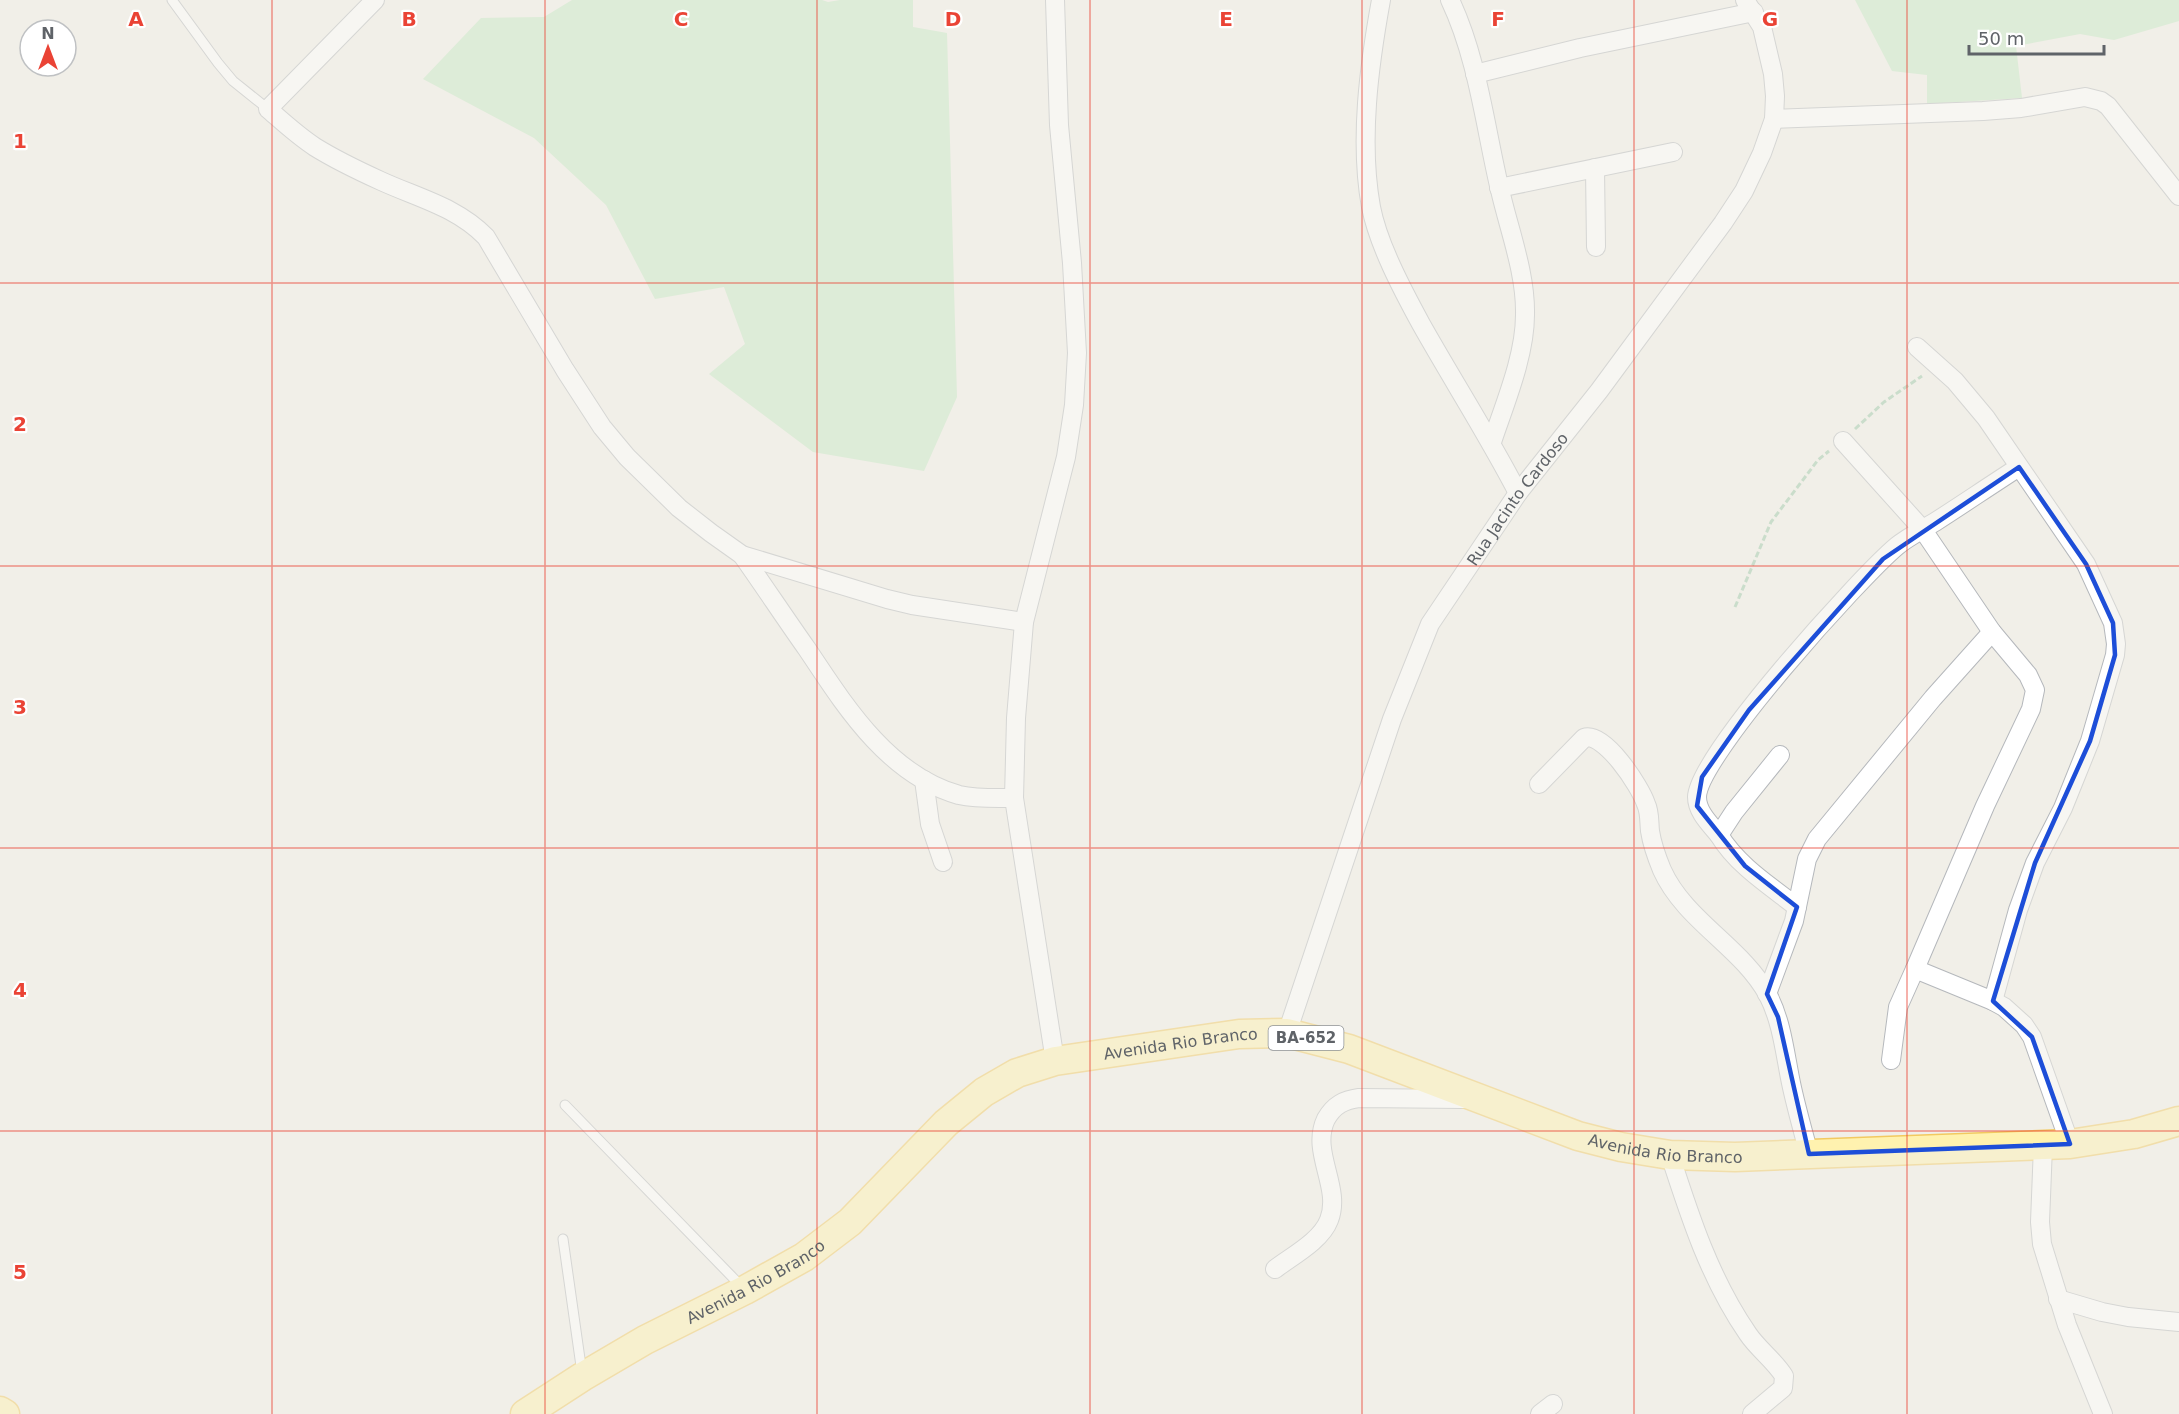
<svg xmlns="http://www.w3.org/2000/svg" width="2179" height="1414" font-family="'DejaVu Sans',sans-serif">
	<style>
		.green { fill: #c5e8c5 }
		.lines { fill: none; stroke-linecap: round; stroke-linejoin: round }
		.service-casing { stroke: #b5b8bc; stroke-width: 11 }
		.minor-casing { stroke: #b5b8bc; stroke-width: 20 }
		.primary-casing { stroke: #f2c960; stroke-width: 31 }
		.path { stroke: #9cc7a9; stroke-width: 3; stroke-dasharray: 6 3; stroke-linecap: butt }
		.service { stroke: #fff; stroke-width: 9 }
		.minor { stroke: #fff; stroke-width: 18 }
		.primary { stroke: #fff2af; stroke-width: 28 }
		.marked { fill: none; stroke: #1d4ed8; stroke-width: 4.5; stroke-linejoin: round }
		.grid { fill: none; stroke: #ea4335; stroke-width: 1.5; stroke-opacity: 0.55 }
		.labels { text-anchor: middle; stroke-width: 4.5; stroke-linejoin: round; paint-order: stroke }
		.shield { fill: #fff; stroke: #8f9295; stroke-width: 1.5 }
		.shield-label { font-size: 15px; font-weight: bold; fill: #5f6368 }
		.street-label { font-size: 16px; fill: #5f6368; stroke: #fff }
		.grid-label { font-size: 20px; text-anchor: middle; font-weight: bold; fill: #ea4335; stroke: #fff; stroke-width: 4.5; stroke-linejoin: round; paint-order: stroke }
	</style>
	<rect width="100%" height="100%" fill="#f1efe8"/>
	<g class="green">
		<path d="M572,0H822L828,2L840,0H913V27L947,33L957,397L924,471L813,452L709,374L745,344L724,287L655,299L606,205L534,138L423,79L481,18L544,17Z"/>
		<path d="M1855,0H2179V21L2114,40L2080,34L2016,46L2022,98L1927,104V75L1892,71Z"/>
	</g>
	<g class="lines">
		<g class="service-casing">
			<g id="service">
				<path d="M172,0L218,63L233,81L268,109"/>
				<path d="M565,1105L743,1288"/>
				<path d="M563,1239L582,1373"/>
			</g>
		</g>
		<g class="minor-casing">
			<g id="minor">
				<path d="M375,0L268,109C283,122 298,136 315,147C336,160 359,171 381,181C418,198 457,207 486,237L565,370L602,427L627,457L679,508L711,533L742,555L887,599L912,605L1024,622"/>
				<path d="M1055,0L1059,125L1072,263L1077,353L1074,405L1066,457L1024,622L1016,718L1014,798L1055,1061"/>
				<path d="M1381,0C1369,66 1359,141 1371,207C1378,244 1403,291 1421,324C1453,381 1488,435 1518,493"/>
				<path d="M1450,0C1478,59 1485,127 1500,190C1509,230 1526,273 1525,315C1525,356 1505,403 1492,442"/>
				<path d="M1475,74L1580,48L1754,12"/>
				<path d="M1774,119L1983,111L2021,108L2085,97L2101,101L2108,106L2179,196"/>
				<path d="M1595,168L1596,247"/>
				<path d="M1499,188L1673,152"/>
				<path d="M1917,347L1955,381L1986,418L2086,564L2113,623L2116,644L2115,655L2090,741L2063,808L2035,863L2018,910L1993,1001"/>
				<path d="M1843,441L1923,530L1992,632L2028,675L2035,690L2031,709L1985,806L1915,969"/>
				<path d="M742,555C764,586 785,618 807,649C845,706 888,775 959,795C977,799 996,798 1014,798"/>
				<path d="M1780,755L1734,812L1719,835C1737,865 1770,886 1797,907"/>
				<path d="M924,780L930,824L943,862"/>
				<path d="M1539,784L1584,738C1604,731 1640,786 1646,804C1650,812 1649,822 1650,831C1652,844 1657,858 1662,870C1685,921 1742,947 1768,995C1782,1022 1785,1054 1791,1083C1796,1107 1803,1131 1809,1154"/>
				<path d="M1719,835C1710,824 1697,812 1697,797C1698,756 1860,577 1897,546C1908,537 1922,530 1935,522C1963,504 1991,485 2019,467"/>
				<path d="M1767,994L1794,921L1807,859L1817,839L1933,698L1992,632"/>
				<path id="s1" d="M1287,1033L1392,719L1430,624L1518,493L1599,391L1723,223L1744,191L1762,153L1774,119L1775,96L1773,74L1762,27L1745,0"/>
				<path d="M1891,1060L1898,1007L1915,969L1993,1001L2004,1007L2024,1025L2032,1037L2070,1144"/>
				<path d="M2043,1146L2040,1222L2042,1244L2067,1325L2103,1414"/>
				<path d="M1670,1155C1690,1217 1710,1279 1748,1334C1758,1349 1774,1360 1784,1376L1783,1388L1752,1414"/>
				<path d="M1275,1269C1292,1256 1321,1241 1329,1220C1342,1187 1310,1152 1326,1119C1334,1105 1344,1100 1359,1098L1463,1099"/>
				<path d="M2058,1299L2102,1312L2128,1317L2179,1322"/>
				<path d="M1540,1414L1553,1404"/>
			</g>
		</g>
		<g class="primary-casing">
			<g id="primary">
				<path d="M0,1411L5,1414"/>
				<path id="s2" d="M525,1414L582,1377L645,1340L745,1290L804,1257L850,1222L946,1123L984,1092L1017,1073L1055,1061L1239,1034L1287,1033L1349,1049L1578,1136L1621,1147L1670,1155L1735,1157L2070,1144L2134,1134L2179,1121"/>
			</g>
		</g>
		<g class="path">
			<path d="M1855,429L1884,402L1922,376"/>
			<path d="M1735,607L1771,522L1818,460L1829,451"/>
		</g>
		<use href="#service" class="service"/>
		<use href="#minor" class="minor"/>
		<use href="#primary" class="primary"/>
	</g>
	<path d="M0 0H2179V1414H0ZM2019,467L2086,564L2113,623L2115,655L2090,741L2035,863L1993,1001L2032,1037L2070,1144L1809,1154L1778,1017L1767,994L1797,907L1745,866L1697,806L1702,777L1749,710L1883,559Z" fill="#f1efe8" fill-opacity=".55" fill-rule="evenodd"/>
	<path class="marked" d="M2019,467L2086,564L2113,623L2115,655L2090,741L2035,863L1993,1001L2032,1037L2070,1144L1809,1154L1778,1017L1767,994L1797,907L1745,866L1697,806L1702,777L1749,710L1883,559Z"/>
	<path class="grid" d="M272,0V1414M545,0V1414M817,0V1414M1090,0V1414M1362,0V1414M1634,0V1414M1907,0V1414M0,283H2179M0,566H2179M0,848H2179M0,1131H2179"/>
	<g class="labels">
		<rect class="shield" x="1268.5" y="1026" width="75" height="24" rx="4.5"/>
		<g class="shield-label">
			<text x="1306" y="1043">BA-652</text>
		</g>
		<g class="street-label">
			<text dy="6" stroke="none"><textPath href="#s1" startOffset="586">Rua Jacinto Cardoso</textPath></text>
			<text dy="6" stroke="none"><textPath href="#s2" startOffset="770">Avenida Rio Branco</textPath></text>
			<text dy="6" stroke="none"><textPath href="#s2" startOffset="1275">Avenida Rio Branco</textPath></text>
			<text dy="6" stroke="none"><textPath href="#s2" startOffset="266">Avenida Rio Branco</textPath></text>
		</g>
	</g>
	<g class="grid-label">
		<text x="136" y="26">A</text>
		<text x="409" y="26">B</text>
		<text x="681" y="26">C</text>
		<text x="953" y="26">D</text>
		<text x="1226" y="26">E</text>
		<text x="1498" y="26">F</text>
		<text x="1770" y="26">G</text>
		<text x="20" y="148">1</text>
		<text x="20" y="431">2</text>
		<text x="20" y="714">3</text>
		<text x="20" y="997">4</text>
		<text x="20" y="1279">5</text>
	</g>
	<g transform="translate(48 48)"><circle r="28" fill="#ffffff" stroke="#bfc1c3" stroke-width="1.5"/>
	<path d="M0-4.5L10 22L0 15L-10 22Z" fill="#ea4335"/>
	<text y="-9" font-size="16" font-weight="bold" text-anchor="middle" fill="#5f6368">N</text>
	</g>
	<path d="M1969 45v9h135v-9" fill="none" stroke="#5f6368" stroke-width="3"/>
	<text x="1978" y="45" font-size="18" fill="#5f6368" stroke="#ffffff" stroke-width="4.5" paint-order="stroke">50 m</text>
</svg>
